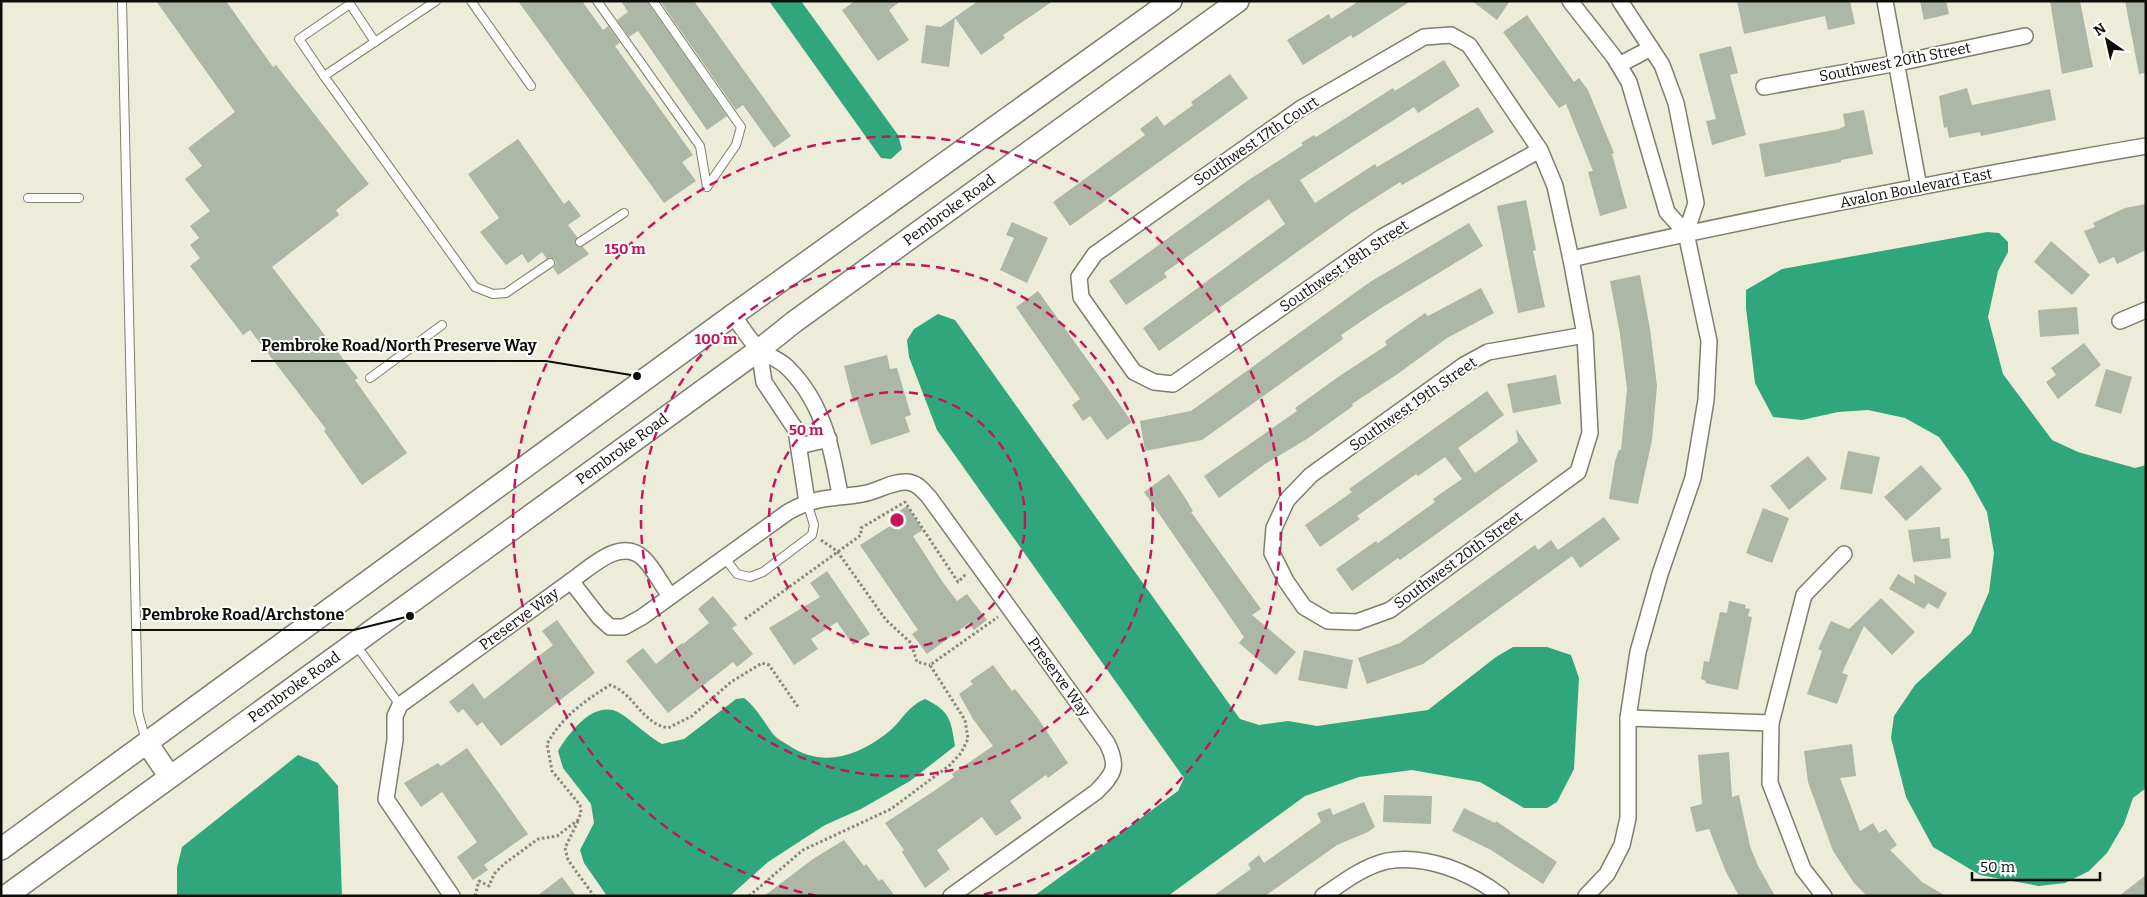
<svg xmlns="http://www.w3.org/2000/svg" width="2147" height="897" font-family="Bitter,serif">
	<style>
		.water { fill: #30a67d }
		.building { fill: #acb7a7 }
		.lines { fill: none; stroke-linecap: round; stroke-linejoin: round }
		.service-casing { stroke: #7e7e6d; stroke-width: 10 }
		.minor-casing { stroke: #7e7e6d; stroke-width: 18 }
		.secondary-casing { stroke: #7e7e6d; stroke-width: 24 }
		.path { stroke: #88887b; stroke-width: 3; stroke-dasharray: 2.5 2.5; stroke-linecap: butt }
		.service { stroke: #fff; stroke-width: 8 }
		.minor { stroke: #fff; stroke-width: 15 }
		.secondary { stroke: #fff; stroke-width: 21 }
		.ring { fill: none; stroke: #c2185b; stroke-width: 2.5; stroke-dasharray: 9 6 }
		.labels { text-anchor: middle; stroke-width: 4; stroke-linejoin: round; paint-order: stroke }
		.street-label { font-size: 15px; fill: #0e0e08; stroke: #fff }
		.centre { fill: #c2185b; stroke: #fff; stroke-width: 2.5 }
		.ring-label { font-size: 15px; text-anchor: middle; font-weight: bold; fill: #c2185b; stroke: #fff; stroke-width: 4; stroke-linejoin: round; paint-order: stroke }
		.leader { fill: none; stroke: #0e0e08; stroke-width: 2 }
		.callout-dot { fill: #0e0e08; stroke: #fff; stroke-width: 2 }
		.callout-label { font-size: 16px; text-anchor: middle; font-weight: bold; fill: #0e0e08; stroke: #fff; stroke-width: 4; stroke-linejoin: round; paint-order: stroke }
	</style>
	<rect width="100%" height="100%" fill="#ececd9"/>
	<g class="water">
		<path d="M769,1H801L898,135L902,149L891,159L881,158Z"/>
		<path d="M1987,232L1999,233L2008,242V252L1998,271L1988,317L2003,374L2052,440L2078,452L2135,468L2146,465V788L2133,798L2124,824L2107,853L2089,871L2065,883L2039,886L1980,875L1933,847L1906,797L1891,738L1894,716L1915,685L1971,633L1989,592L1994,553L1987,512L1967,476L1939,437L1905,418L1868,410L1838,412L1802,420L1773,417L1755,383L1746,308V290L1782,269Z"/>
		<path d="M938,314L955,320L1240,719L1259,725L1288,721L1317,726L1428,710L1496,657L1513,647H1547L1571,655L1579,678L1574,769L1557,802L1547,808H1524L1480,782L1412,770L1359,777L1305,796L1168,896H1034L1178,791L1184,778L937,430L909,357L907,340L914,329Z"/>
		<path d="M744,698C757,708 763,721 773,734C776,738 783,742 788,745C822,768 855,757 886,734C901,723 907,706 925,699C950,711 951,720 955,746L910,781L861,809L825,825L768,862L730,896H607L584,863L580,850L594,823L591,804L563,768L558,751C569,733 593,700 618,712C633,721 646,735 662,744L684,739L736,699Z"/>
		<path d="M298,755L318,763L338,786L342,896H177V868L182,847Z"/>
	</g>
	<g class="building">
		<path d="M156,1H226L273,67L276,65L369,184L336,210L339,215L272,267L358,378L355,380L407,453L362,485L324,431L326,429L250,330L243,335L190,266L200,258L190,245L199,238L190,226L210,211L185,179L202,166L188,148L235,112Z"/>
		<path d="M518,1H582L603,30L608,26L620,43L615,46L693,155L682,162L696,181L664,203Z"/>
		<path d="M621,1H647L727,116L707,130L638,31L629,37L617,20L628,12Z"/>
		<path d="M660,1H694L791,136L774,148L743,105L736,110Z"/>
		<path d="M855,1H901L889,10L909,40L878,61L842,10Z"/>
		<path d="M978,1H1053L1003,35L1005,38L981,55L955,18L949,67L921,63L926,25L941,27Z"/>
		<path d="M1359,1H1411L1353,38L1351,35L1303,65L1287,40L1329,14L1331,19Z"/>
		<path d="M1472,1H1510L1497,20Z"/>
		<path d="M1737,1H1850L1855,24L1828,30L1825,16L1744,34Z"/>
		<path d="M1920,1H1946L1949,14L1924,20Z"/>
		<path d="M2050,1H2080L2093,67L2062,74Z"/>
		<path d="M2125,1H2146V73L2139,74Z"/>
		<path d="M1527,15L1574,82L1579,78L1588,90L1614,153L1612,154L1627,208L1600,216L1588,172L1593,171L1566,104L1559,108L1503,32Z"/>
		<path d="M1731,46L1738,73L1730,75L1746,135L1712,145L1706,121L1716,119L1699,54Z"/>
		<path d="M1444,60L1460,86L1418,113L1414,107L1300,180L1315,203L1375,164L1377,167L1478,107L1494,132L1402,185L1400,182L1350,214L1159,351L1143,328L1285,224L1269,199L1164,273L1167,277L1126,305L1109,281L1250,179L1303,145L1301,143L1314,135L1316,137L1393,88L1395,91Z"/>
		<path d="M1230,74L1248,98L1070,226L1053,202L1145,135L1140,129L1157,116L1164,126L1193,105L1191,102Z"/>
		<path d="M1967,88L1972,105L2050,89L2056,120L1981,136L1980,132L1949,138L1947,127L1944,128L1939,96Z"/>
		<path d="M1864,110L1873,154L1841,160V162L1765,177L1759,144L1839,129L1845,126L1843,114Z"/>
		<path d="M518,139L564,204L569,200L581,216L568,225L577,237L576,245L583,247L589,254L558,275L553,268L556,263L554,259H547L542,252L528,263L522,254L506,265L480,232L499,218L468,174Z"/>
		<path d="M1526,200L1536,250L1533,251L1545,307L1518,313L1497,206Z"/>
		<path d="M2146,204V250L2117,264L2114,257L2099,264L2084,231L2095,227L2093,223L2125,208Z"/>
		<path d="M1012,222L1048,238L1027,283L1000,270L1014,238L1006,235Z"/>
		<path d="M1469,223L1483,246L1381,308L1341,335L1343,339L1202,440L1145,451L1140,421L1191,411L1370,282Z"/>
		<path d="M2051,241L2090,275L2072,295L2034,262Z"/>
		<path d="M1640,275L1650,329L1657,386L1652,440L1638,504L1609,499L1615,461L1619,450H1621L1627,389L1620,334L1610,281Z"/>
		<path d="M1481,288L1494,313L1447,338L1399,373L1352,404L1353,406L1307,439L1265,464L1219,498L1204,476L1297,411L1295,408L1341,375L1387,345L1385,341L1425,313L1428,316Z"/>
		<path d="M1038,291L1132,422L1107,440L1090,416L1083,421L1072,405L1080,399L1016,307Z"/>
		<path d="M2077,307L2079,334L2040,337L2038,310Z"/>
		<path d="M2084,343L2101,365L2058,399L2046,382L2056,375L2051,368Z"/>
		<path d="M887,355L890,369L897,368L911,415L905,417L910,432L871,445L857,401L853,402L844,366Z"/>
		<path d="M2106,369L2132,377L2121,414L2095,406Z"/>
		<path d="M1556,375L1561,404L1513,413L1507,384Z"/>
		<path d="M1487,391L1504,415L1458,448L1475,473L1518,442L1516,429L1538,461L1400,560L1398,558L1352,591L1336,569L1376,541L1378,543L1435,502L1433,499L1462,479L1445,457L1418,476L1416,474L1357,516L1360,519L1320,547L1305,525L1352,492L1349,489Z"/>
		<path d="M1848,451L1880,457L1872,494L1840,489Z"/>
		<path d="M1808,456L1827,479L1789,510L1770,486Z"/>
		<path d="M1921,465L1942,489L1906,521L1884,497Z"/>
		<path d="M1169,474L1184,496L1193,511L1191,512L1261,609L1252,615L1296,652L1276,675L1239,643L1244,637L1144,492Z"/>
		<path d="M907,506L923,530L913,536L942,581L957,601L967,594L987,620L974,630L969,623L927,654L912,634L918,630L860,545L901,519L896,513Z"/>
		<path d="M1763,508L1789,518L1772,563L1746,553Z"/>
		<path d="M1604,517L1620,539L1580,568L1572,556L1423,664L1367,684L1358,658L1400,643L1535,545L1538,550L1551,540L1558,550Z"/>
		<path d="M1940,527L1941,539L1949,538L1951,558L1913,562L1908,530Z"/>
		<path d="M827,571L870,634L853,645L837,622L811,639L818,649L794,665L769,628L820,597L810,583Z"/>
		<path d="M1898,574L1915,584L1914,574L1947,593L1938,609L1928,603L1924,609L1889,589Z"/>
		<path d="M713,596L737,625L732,628L753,654L737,667L733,662L668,713L626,661L643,648L656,664L682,643L683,644L709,623L698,609Z"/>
		<path d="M1881,598L1915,632L1892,655L1864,626L1842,673L1848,675L1837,704L1807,694L1822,651L1818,649L1831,621L1849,629Z"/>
		<path d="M1729,601L1746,605L1745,608L1750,609L1748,616L1752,617L1738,690L1705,683L1706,681L1701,679L1704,661L1709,662L1720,612L1727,613Z"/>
		<path d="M557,620L595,673L501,746L482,722L477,726L463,709L458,713L449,702L473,683L484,699L553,645L542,631Z"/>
		<path d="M1304,650L1353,660L1347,689L1298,680Z"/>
		<path d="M993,665L1012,691L1015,689L1037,717L1068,763L1048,778L1046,775L1010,801L1022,818L996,836L982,817L937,850L950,869L925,888L902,852L904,850L885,823L934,791L954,777L952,774L993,746L973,719L959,694L973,684L970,681Z"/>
		<path d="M1852,744L1856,776L1840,778L1860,831L1873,823L1879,833L1886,829L1897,845L1890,850L1922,882L1946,896H1867L1854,883L1833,851L1808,782L1804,751Z"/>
		<path d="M467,748L528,834L484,865L488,870L473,880L457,857L477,842L442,792L421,807L404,783L438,763L441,766Z"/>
		<path d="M1729,752L1732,797L1739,795L1750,846L1758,866L1775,896H1739L1726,872L1709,829L1696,832L1690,807L1702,804L1698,755Z"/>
		<path d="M1384,795L1432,796L1431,824L1383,822Z"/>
		<path d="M1364,802L1375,827L1368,832L1337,845L1265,896H1213L1251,869L1248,864L1259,855L1264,863L1321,822L1317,813L1330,808L1333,815Z"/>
		<path d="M1464,808L1495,823L1496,821L1557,862L1543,884L1491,850L1452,831Z"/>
		<path d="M844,840L864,866L866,864L879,881L882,879L895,896H764L813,859Z"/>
		<path d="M2146,875V896H2119Z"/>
		<path d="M562,877L576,896H537Z"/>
	</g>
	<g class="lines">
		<g class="service-casing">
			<g id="service">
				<path d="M122,1L138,712L146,741"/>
				<path d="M436,1L324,76L475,287L493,294L506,293L550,263"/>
				<path d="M471,1L531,86"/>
				<path d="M597,1L700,146L707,187"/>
				<path d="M653,1L741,127L736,145L707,187"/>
				<path d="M324,76L299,39L350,4L375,42"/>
				<path d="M28,198H79"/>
				<path d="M580,242L624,213"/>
				<path d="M370,378L442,325"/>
				<path d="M724,557L737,574L750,577L763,572L812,535L814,525L807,502"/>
				<path d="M356,645L400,705"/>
			</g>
		</g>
		<g class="minor-casing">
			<g id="minor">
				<path d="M1570,1L1614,57L1629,82L1667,212L1686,233"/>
				<path d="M1885,1L1919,187"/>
				<path d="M1619,65L1651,48"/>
				<path d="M1764,87L1898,63L2025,36"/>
				<path d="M1540,150L1382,237L1173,384L1154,382L1134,372L1081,297L1079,277L1095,254L1300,109L1424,37L1451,35L1469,45L1540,150L1555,186L1571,259"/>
				<path d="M733,315C741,326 749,340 759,349C767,356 779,359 787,367C823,402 832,448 840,495"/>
				<path d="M2120,321L2146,310"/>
				<path d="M1585,335L1488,352L1464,365L1311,475L1287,500L1274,528L1272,553L1286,581L1304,607L1328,621L1357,622L1390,610L1578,472L1590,433L1585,335L1571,259C1762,216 1953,179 2146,146"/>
				<path d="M759,350L764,382L796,430L807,502"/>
				<path d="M799,446L829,439"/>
				<path d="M571,581C590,568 620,537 643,558C653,567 661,584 670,596"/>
				<path d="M1628,718L1771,723"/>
				<path d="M452,896L386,799L395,740V716L400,705L571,581L599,617L610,627H624L642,617L788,512C816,496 832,499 862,494C877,492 892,481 907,482C918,483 922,490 929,497L1107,743C1119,767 1114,774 1096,792L951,896"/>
				<path d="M1323,896C1342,883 1364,866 1387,861C1426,854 1470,872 1501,896"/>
				<path d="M1586,896L1607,874L1622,845L1628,818V718L1638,652L1660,574L1693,478L1706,400L1709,341L1686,233L1696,203L1676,103L1662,65L1620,1"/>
				<path d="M1824,896L1803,869L1770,783L1771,723L1804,595L1844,554"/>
			</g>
		</g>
		<g class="secondary-casing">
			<g id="secondary">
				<path d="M147,743L170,777"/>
				<path d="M1,849L733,315L1171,1"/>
				<path d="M6,896L759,350L794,322L1238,1"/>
			</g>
		</g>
		<g class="path">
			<path d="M821,540L837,551L886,620L911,643L917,662L930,665"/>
			<path d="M745,619L861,535V528L905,502L958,582L967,573"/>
			<path d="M578,821L565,848L568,860L594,896"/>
			<path d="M475,896L479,881L489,886L494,874L504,864L538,839L557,836L578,820L581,813L580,805L552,771L547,744C562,717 583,702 610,685C634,693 641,723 668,728L692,716L731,682L762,663L769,665L798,707"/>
			<path d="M749,896L803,850L891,809L950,765L961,753L968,739L965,720L930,665L998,617"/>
		</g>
		<use href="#service" class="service"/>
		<use href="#minor" class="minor"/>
		<use href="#secondary" class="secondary"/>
	</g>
	<g class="ring">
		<circle cx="897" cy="520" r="128"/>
		<circle cx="897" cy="520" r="256"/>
		<path d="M817 896A384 384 0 1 1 977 896"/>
	</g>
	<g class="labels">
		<g class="street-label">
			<text transform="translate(1895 62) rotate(-11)" y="5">Southwest 20th Street</text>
			<text transform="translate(1256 141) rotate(-34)" y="5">Southwest 17th Court</text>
			<text transform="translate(1916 188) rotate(-11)" y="5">Avalon Boulevard East</text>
			<text transform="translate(949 210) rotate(-36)" y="5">Pembroke Road</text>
			<text transform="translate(1344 266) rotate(-34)" y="5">Southwest 18th Street</text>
			<text transform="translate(1413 404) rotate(-35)" y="5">Southwest 19th Street</text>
			<text transform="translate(622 449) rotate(-36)" y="5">Pembroke Road</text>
			<text transform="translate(1458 560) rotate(-36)" y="5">Southwest 20th Street</text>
			<text transform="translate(519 619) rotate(-36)" y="5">Preserve Way</text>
			<text transform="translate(1059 677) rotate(54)" y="5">Preserve Way</text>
			<text transform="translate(294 687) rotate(-36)" y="5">Pembroke Road</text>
		</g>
	</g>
	<circle cx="897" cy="520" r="8" class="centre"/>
	<g class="ring-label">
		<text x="625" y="254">150 m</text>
		<text x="716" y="344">100 m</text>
		<text x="806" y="435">50 m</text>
	</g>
	<path class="leader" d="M637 376L546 361H251M410 616L354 630H132"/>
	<g class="callout-dot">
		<circle cx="637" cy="376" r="5"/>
		<circle cx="410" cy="616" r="5"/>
	</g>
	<g class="callout-label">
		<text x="399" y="351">Pembroke Road/North Preserve Way</text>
		<text x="243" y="620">Pembroke Road/Archstone</text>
	</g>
	<rect width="2147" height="897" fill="none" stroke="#0e0e08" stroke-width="5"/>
	<g transform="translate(2107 40) rotate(326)" stroke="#ffffff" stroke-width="4" paint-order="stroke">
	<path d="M0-4L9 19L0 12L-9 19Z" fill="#0e0e08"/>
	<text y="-8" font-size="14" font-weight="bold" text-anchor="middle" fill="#0e0e08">N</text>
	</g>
	<path d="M1972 872v8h128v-8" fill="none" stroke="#0e0e08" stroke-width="2.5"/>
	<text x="1980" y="872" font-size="15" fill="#0e0e08" stroke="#ffffff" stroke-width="4" paint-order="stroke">50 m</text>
</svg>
